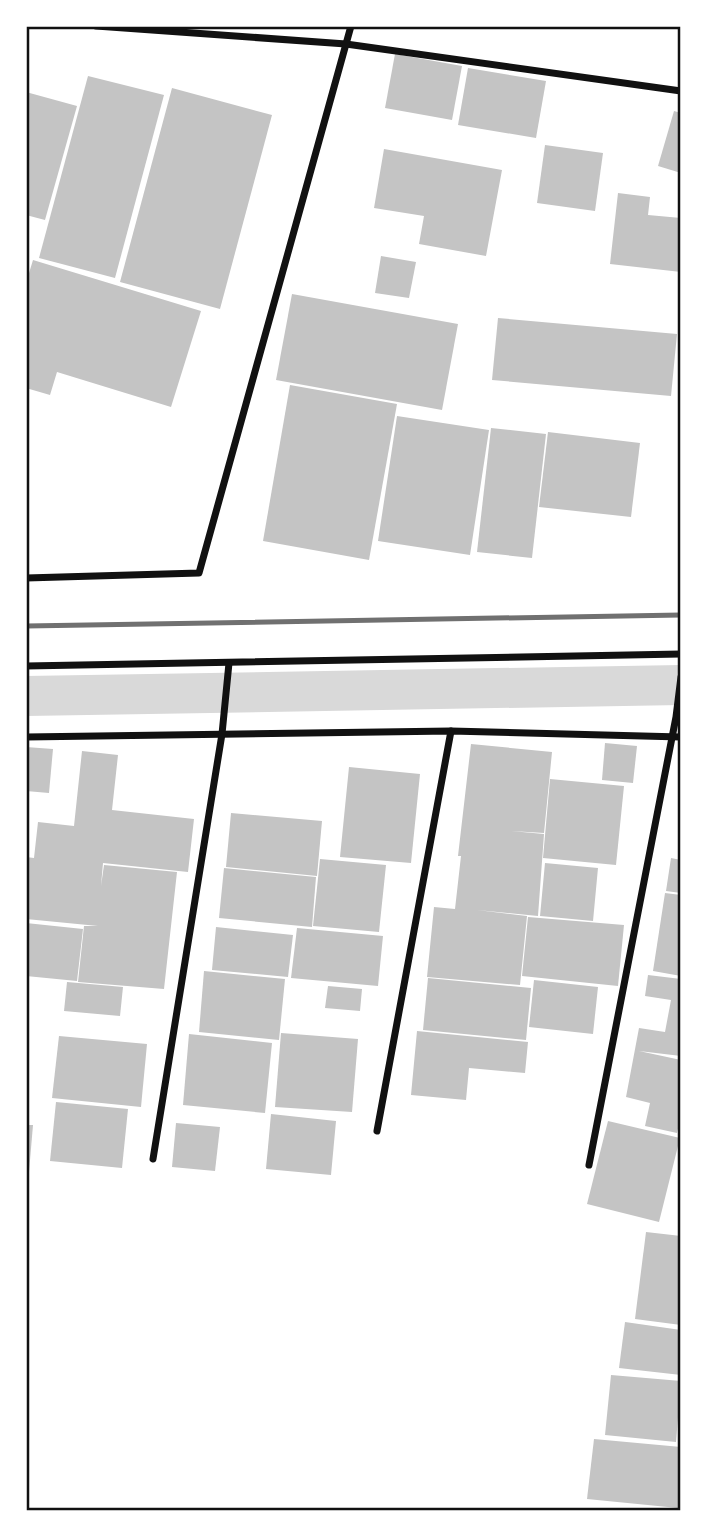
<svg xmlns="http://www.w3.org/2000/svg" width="707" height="1537" font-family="Figtree,sans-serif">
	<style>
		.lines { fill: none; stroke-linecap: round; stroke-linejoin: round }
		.canal { stroke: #d9d9d9; stroke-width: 40 }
		.building { fill: #c4c4c4 }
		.minor { stroke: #111; stroke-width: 7 }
		.rail { stroke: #707070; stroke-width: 5 }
		.neatline { fill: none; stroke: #111; stroke-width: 2.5 }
	</style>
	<rect width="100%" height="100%" fill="#fff"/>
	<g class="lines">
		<path class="canal" d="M26,696L681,685"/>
	</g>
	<g class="building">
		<path d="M395,54L462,66L452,120L385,108Z"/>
		<path d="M468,68L546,81L536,138L458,125Z"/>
		<path d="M88,76L164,95L115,278L39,258Z"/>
		<path d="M172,88L272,115L220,309L120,282Z"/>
		<path d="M26,92L77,106L45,220L26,215Z"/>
		<path d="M674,111L681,113V173L658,166Z"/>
		<path d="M545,145L603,153L595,211L537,203Z"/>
		<path d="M384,149L502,170L486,256L419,244L424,216L374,208Z"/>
		<path d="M618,193L650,197L648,215L681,218V272L610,264Z"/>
		<path d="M381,256L416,262L409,298L375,293Z"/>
		<path d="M33,260L201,311L171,407L57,372L50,395L26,388V283Z"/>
		<path d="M292,294L458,324L442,410L276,380Z"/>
		<path d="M498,318L677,334L671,396L492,380Z"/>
		<path d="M290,385L397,404L369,560L263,541Z"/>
		<path d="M397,416L489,430L470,555L378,541Z"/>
		<path d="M491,428L546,434L532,558L477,552Z"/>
		<path d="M548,432L640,443L631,517L539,507Z"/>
		<path d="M605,743L637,746L633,783L602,780Z"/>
		<path d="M471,744L552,752L544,833L511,831L544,834L538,916L477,910L527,916L520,985L427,977L434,907L455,909L461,856H458Z"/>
		<path d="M26,747L53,749L49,793L26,791Z"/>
		<path d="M82,751L118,755L112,810L194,819L188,872L103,863L101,886L104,865L177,872L164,989L78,982L84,926H98L26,919V857L34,858L38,822L74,826Z"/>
		<path d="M349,767L420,774L411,863L340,857Z"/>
		<path d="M550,779L624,786L616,865L543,858Z"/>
		<path d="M231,813L322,821L317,876L226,867Z"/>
		<path d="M671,858L681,860V893L666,891Z"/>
		<path d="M320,859L386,865L379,932L313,926Z"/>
		<path d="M545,863L598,868L593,921L540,916Z"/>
		<path d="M224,868L316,877L312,927L219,918Z"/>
		<path d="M665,893L681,895V976L653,971Z"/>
		<path d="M528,917L624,925L618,986L522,976Z"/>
		<path d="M26,923L83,929L77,981L26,976Z"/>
		<path d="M216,927L293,935L288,977L212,970Z"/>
		<path d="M297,928L383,936L378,986L291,978Z"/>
		<path d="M204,971L285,979L279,1040L199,1032Z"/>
		<path d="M648,975L681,979V1056L639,1051L681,1060V1116L677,1133L645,1126L650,1103L626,1097L639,1028L665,1032L671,1000L645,996Z"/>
		<path d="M428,978L531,988L526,1040L423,1030Z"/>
		<path d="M534,980L598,987L593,1034L529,1027Z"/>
		<path d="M67,982L123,987L120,1016L64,1011Z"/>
		<path d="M328,986L362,989L360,1011L325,1008Z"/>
		<path d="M417,1031L528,1042L525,1073L469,1068L466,1100L411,1095Z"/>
		<path d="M281,1033L358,1039L352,1112L275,1107Z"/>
		<path d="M189,1034L272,1043L265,1113L183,1105Z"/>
		<path d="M59,1036L147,1044L141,1107L52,1098Z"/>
		<path d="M56,1102L128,1109L122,1168L50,1161Z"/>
		<path d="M271,1114L336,1121L331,1175L266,1169Z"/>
		<path d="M608,1121L680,1138L659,1222L587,1204Z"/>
		<path d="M176,1123L220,1127L215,1171L172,1167Z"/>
		<path d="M26,1125H33L29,1172L26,1171Z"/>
		<path d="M646,1232L681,1236V1325L635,1319Z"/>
		<path d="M625,1322L681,1330V1375L619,1368Z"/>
		<path d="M611,1375L681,1381L676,1442L605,1435Z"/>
		<path d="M594,1439L681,1447L678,1508L587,1499Z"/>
	</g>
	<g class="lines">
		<g class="minor">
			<path d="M96,26L346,44L681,91"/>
			<path d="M26,578L199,573L351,26"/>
			<path d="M26,666L681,654"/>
			<path d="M26,737L451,731L681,737"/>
			<path d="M377,1131L451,731"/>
			<path d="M153,1159L222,734L229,663"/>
			<path d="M589,1165L676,717L681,677"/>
		</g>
		<path class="rail" d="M26,626L681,615"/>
	</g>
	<rect width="707" height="1537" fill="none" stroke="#ffffff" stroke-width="56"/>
	<rect x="28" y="28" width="651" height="1481" class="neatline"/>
</svg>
